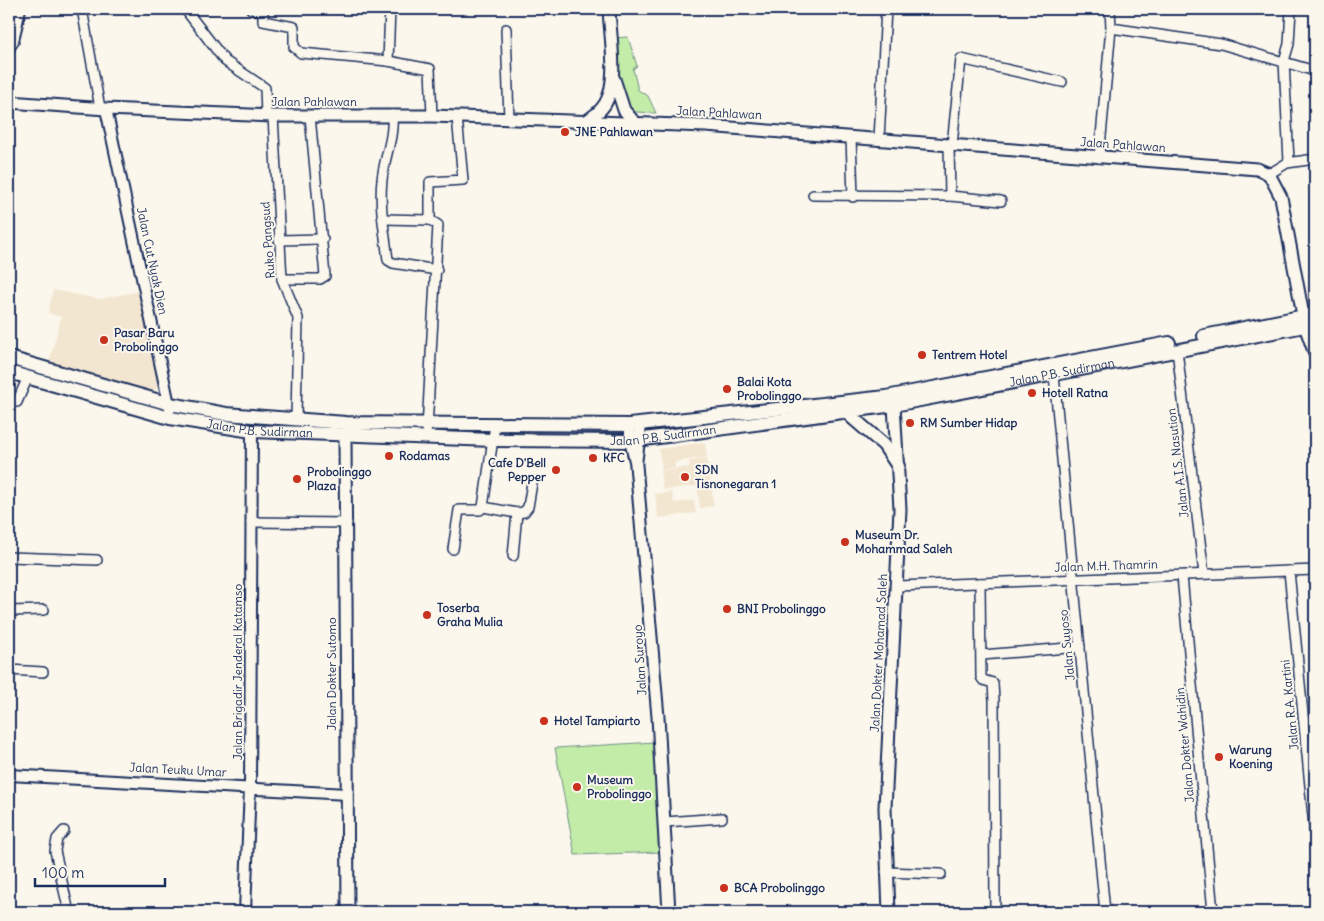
<svg xmlns="http://www.w3.org/2000/svg" width="1324" height="921" font-family="Delius,sans-serif">
	<style>
		.built { fill: #f3e6d1 }
		.green { fill: #c3eca8; stroke: #6f8e83 }
		.lines { fill: none; stroke-linecap: round; stroke-linejoin: round }
		.minor-casing { stroke: #1b2f5e; stroke-width: 12 }
		.tertiary-casing { stroke: #1b2f5e; stroke-width: 14 }
		.secondary-casing { stroke: #1b2f5e; stroke-width: 15 }
		.primary-casing { stroke: #1b2f5e; stroke-width: 16 }
		.minor { stroke: #fbf7ec; stroke-width: 9 }
		.tertiary { stroke: #fbf7ec; stroke-width: 10 }
		.secondary { stroke: #fbf7ec; stroke-width: 11 }
		.primary { stroke: #fbf7ec; stroke-width: 12 }
		.poi-dot { fill: #c8321e; stroke: #fbf7ec; stroke-width: 2 }
		.labels { text-anchor: middle; stroke-width: 4; stroke-linejoin: round; paint-order: stroke }
		.street-label { font-size: 12px; fill: #1b2f5e; stroke: #fbf7ec }
		.poi-label { font-size: 12px; font-weight: bold; fill: #1b2f5e; stroke: #fbf7ec; text-anchor: start }
	</style>
	<rect width="100%" height="100%" fill="#fbf7ec"/>
	<filter id="ink" filterUnits="userSpaceOnUse"><feTurbulence type="fractalNoise" baseFrequency=".02" numOctaves="2"/><feDisplacementMap in="SourceGraphic" scale="10" xChannelSelector="R" yChannelSelector="G"/><feConvolveMatrix kernelMatrix="1 2 1 2 8 2 1 2 1" color-interpolation-filters="sRGB"/></filter>
	<g filter="url(#ink)">
		<g class="built">
			<path d="M53,290L99,299L140,291L163,384L151,393L49,363L61,317L48,313Z"/>
			<path d="M705,442L707,457L675,462V468L662,470L659,449Z"/>
			<path d="M707,458L714,506L700,508L697,486L663,490L660,471L690,467L689,461Z"/>
			<path d="M672,492L674,503L694,500L696,513L658,518L655,494Z"/>
		</g>
		<g class="green">
			<path d="M628,37L637,66L633,69L638,90L648,96L656,113L636,112L629,108L616,72L615,38Z"/>
			<path d="M655,742L663,852L575,855L555,748Z"/>
		</g>
		<g class="lines">
			<g class="minor-casing">
				<g id="minor">
					<path d="M82,9L100,108"/>
					<path d="M185,9L225,61L265,88L266,116"/>
					<path d="M251,9L263,11V21L294,27V47L301,53L388,61"/>
					<path d="M390,9L388,61L430,69L432,116"/>
					<path d="M758,9H800"/>
					<path d="M1111,28L1221,44L1315,71"/>
					<path d="M506,29L509,120"/>
					<path d="M392,115C394,139 384,157 382,180C379,206 385,234 388,260L393,263L437,270"/>
					<path d="M273,116L282,279L298,318L296,419"/>
					<path d="M851,137L853,197"/>
					<path d="M879,139L886,9"/>
					<path d="M949,145L950,196"/>
					<path d="M952,145L961,59L1062,82"/>
					<path d="M1099,158L1111,28L1110,9"/>
					<path d="M1289,162L1284,61L1289,44L1291,9"/>
					<path d="M1269,174L1287,163L1315,159"/>
					<path d="M813,195L950,196L1001,201"/>
					<path d="M383,219L430,220L438,225L427,429"/>
					<path d="M430,220V182L463,180L457,117"/>
					<path d="M279,240L323,239"/>
					<path d="M282,279H320L325,276L310,116"/>
					<path d="M1177,350L1204,574"/>
					<path d="M1054,375L1105,912"/>
					<path d="M17,402L28,377"/>
					<path d="M483,507L517,513L524,512L528,507L532,483"/>
					<path d="M251,522L347,523"/>
					<path d="M453,549L459,510H480L483,507L495,425"/>
					<path d="M513,556L517,513"/>
					<path d="M9,557L97,560"/>
					<path d="M1289,571L1315,837"/>
					<path d="M1182,576L1213,912"/>
					<path d="M980,583L981,677L983,680L993,683L994,701L995,912"/>
					<path d="M897,586L1315,570"/>
					<path d="M9,611L44,610"/>
					<path d="M982,655L1080,647"/>
					<path d="M9,670L43,672"/>
					<path d="M665,822L722,818"/>
					<path d="M64,831L57,839L55,851L69,912"/>
					<path d="M886,872L941,874"/>
				</g>
			</g>
			<g class="tertiary-casing">
				<g id="tertiary">
					<path d="M9,47L13,41L20,9"/>
					<path d="M106,109L170,409"/>
					<path d="M630,425V441L636,465"/>
					<path d="M636,464L641,425"/>
					<path d="M9,775L347,794"/>
					<path d="M245,912L250,787L252,431"/>
				</g>
			</g>
			<g class="secondary-casing">
				<g id="secondary">
					<path d="M614,79L624,110L635,123"/>
					<path d="M9,102L106,109L273,116H432L706,126L1257,169L1269,174L1281,197L1305,326L1315,354"/>
					<path d="M585,122C593,117 600,112 605,104C619,82 610,35 609,9"/>
					<path d="M345,435L348,912"/>
					<path d="M636,465L658,717L669,912"/>
					<path d="M889,912L885,808L900,509L894,405"/>
				</g>
			</g>
			<g class="primary-casing">
				<g id="primary">
					<path d="M1204,336L1315,314"/>
					<path d="M9,358L170,404L226,414L346,423L630,425L886,397L1169,343"/>
					<path id="s1" d="M9,372L170,418L252,431L493,440L630,441L894,405L1315,324"/>
					<path d="M847,413L884,445L898,466"/>
				</g>
			</g>
			<use href="#minor" class="minor"/>
			<use href="#tertiary" class="tertiary"/>
			<use href="#secondary" class="secondary"/>
			<use href="#primary" class="primary"/>
		</g>
	</g>
	<g class="poi-dot">
		<circle cx="565" cy="132" r="5"/>
		<circle cx="104" cy="340" r="5"/>
		<circle cx="922" cy="355" r="5"/>
		<circle cx="727" cy="389" r="5"/>
		<circle cx="1032" cy="393" r="5"/>
		<circle cx="910" cy="423" r="5"/>
		<circle cx="389" cy="456" r="5"/>
		<circle cx="593" cy="458" r="5"/>
		<circle cx="556" cy="470" r="5"/>
		<circle cx="685" cy="477" r="5"/>
		<circle cx="297" cy="479" r="5"/>
		<circle cx="845" cy="542" r="5"/>
		<circle cx="727" cy="609" r="5"/>
		<circle cx="427" cy="615" r="5"/>
		<circle cx="544" cy="721" r="5"/>
		<circle cx="1219" cy="757" r="5"/>
		<circle cx="577" cy="787" r="5"/>
		<circle cx="724" cy="888" r="5"/>
	</g>
	<g class="labels">
		<g class="street-label">
			<text x="314" y="106">Jalan Pahlawan</text>
			<text transform="translate(719 113) rotate(3)" y="4">Jalan Pahlawan</text>
			<text transform="translate(1123 145) rotate(4)" y="4">Jalan Pahlawan</text>
			<text transform="translate(268 240) rotate(-94)" y="4">Ruko Pangsud</text>
			<text transform="translate(152 261) rotate(78)" y="4">Jalan Cut Nyak Dien</text>
			<text dy="4" stroke="none"><textPath href="#s1" startOffset="1066">Jalan P.B. Sudirman</textPath></text>
			<text dy="4" stroke="none"><textPath href="#s1" startOffset="258">Jalan P.B. Sudirman</textPath></text>
			<text dy="4" stroke="none"><textPath href="#s1" startOffset="662">Jalan P.B. Sudirman</textPath></text>
			<text transform="translate(1178 463) rotate(-97)" y="4">Jalan A.I.S. Nasution</text>
			<text transform="translate(1106 566) rotate(-2)" y="4">Jalan M.H. Thamrin</text>
			<text transform="translate(1067 645) rotate(-96)" y="4">Jalan Suyoso</text>
			<text transform="translate(879 653) rotate(-87)" y="4">Jalan Dokter Mohamad Saleh</text>
			<text transform="translate(640 660) rotate(-94)" y="4">Jalan Suroyo</text>
			<text transform="translate(238 672) rotate(-90)" y="4">Jalan Brigadir Jenderal Katamso</text>
			<text transform="translate(332 674) rotate(-90)" y="4">Jalan Dokter Sutomo</text>
			<text transform="translate(1290 705) rotate(-96)" y="4">Jalan R.A. Kartini</text>
			<text transform="translate(1185 745) rotate(-95)" y="4">Jalan Dokter Wahidin</text>
			<text transform="translate(178 770) rotate(3)" y="4">Jalan Teuku Umar</text>
		</g>
		<g class="poi-label">
			<text x="575" y="136">JNE Pahlawan</text>
			<text x="114" y="337">Pasar Baru<tspan x="114" dy="14">Probolinggo</tspan></text>
			<text x="932" y="359">Tentrem Hotel</text>
			<text x="737" y="386">Balai Kota<tspan x="737" dy="14">Probolinggo</tspan></text>
			<text x="1042" y="397">Hotell Ratna</text>
			<text x="920" y="427">RM Sumber Hidap</text>
			<text x="399" y="460">Rodamas</text>
			<text x="603" y="462">KFC</text>
			<text x="546" y="467" text-anchor="end">Cafe D'Bell<tspan x="546" dy="14">Pepper</tspan></text>
			<text x="695" y="474">SDN<tspan x="695" dy="14">Tisnonegaran 1</tspan></text>
			<text x="307" y="476">Probolinggo<tspan x="307" dy="14">Plaza</tspan></text>
			<text x="855" y="539">Museum Dr.<tspan x="855" dy="14">Mohammad Saleh</tspan></text>
			<text x="437" y="612">Toserba<tspan x="437" dy="14">Graha Mulia</tspan></text>
			<text x="737" y="613">BNI Probolinggo</text>
			<text x="554" y="725">Hotel Tampiarto</text>
			<text x="1229" y="754">Warung<tspan x="1229" dy="14">Koening</tspan></text>
			<text x="587" y="784">Museum<tspan x="587" dy="14">Probolinggo</tspan></text>
			<text x="734" y="892">BCA Probolinggo</text>
		</g>
	</g>
	<rect width="1324" height="921" fill="none" stroke="#fbf7ec" stroke-width="30"/>
	<rect x="15" y="15" width="1294" height="891" fill="none" stroke="#1b2f5e" stroke-width="2" filter="url(#ink)"/>
	<path d="M35 878v8h130v-8" fill="none" stroke="#1b2f5e" stroke-width="2.5"/>
	<text x="42" y="878" font-size="15" fill="#1b2f5e" stroke="#fbf7ec" stroke-width="4" paint-order="stroke">100 m</text>
</svg>
